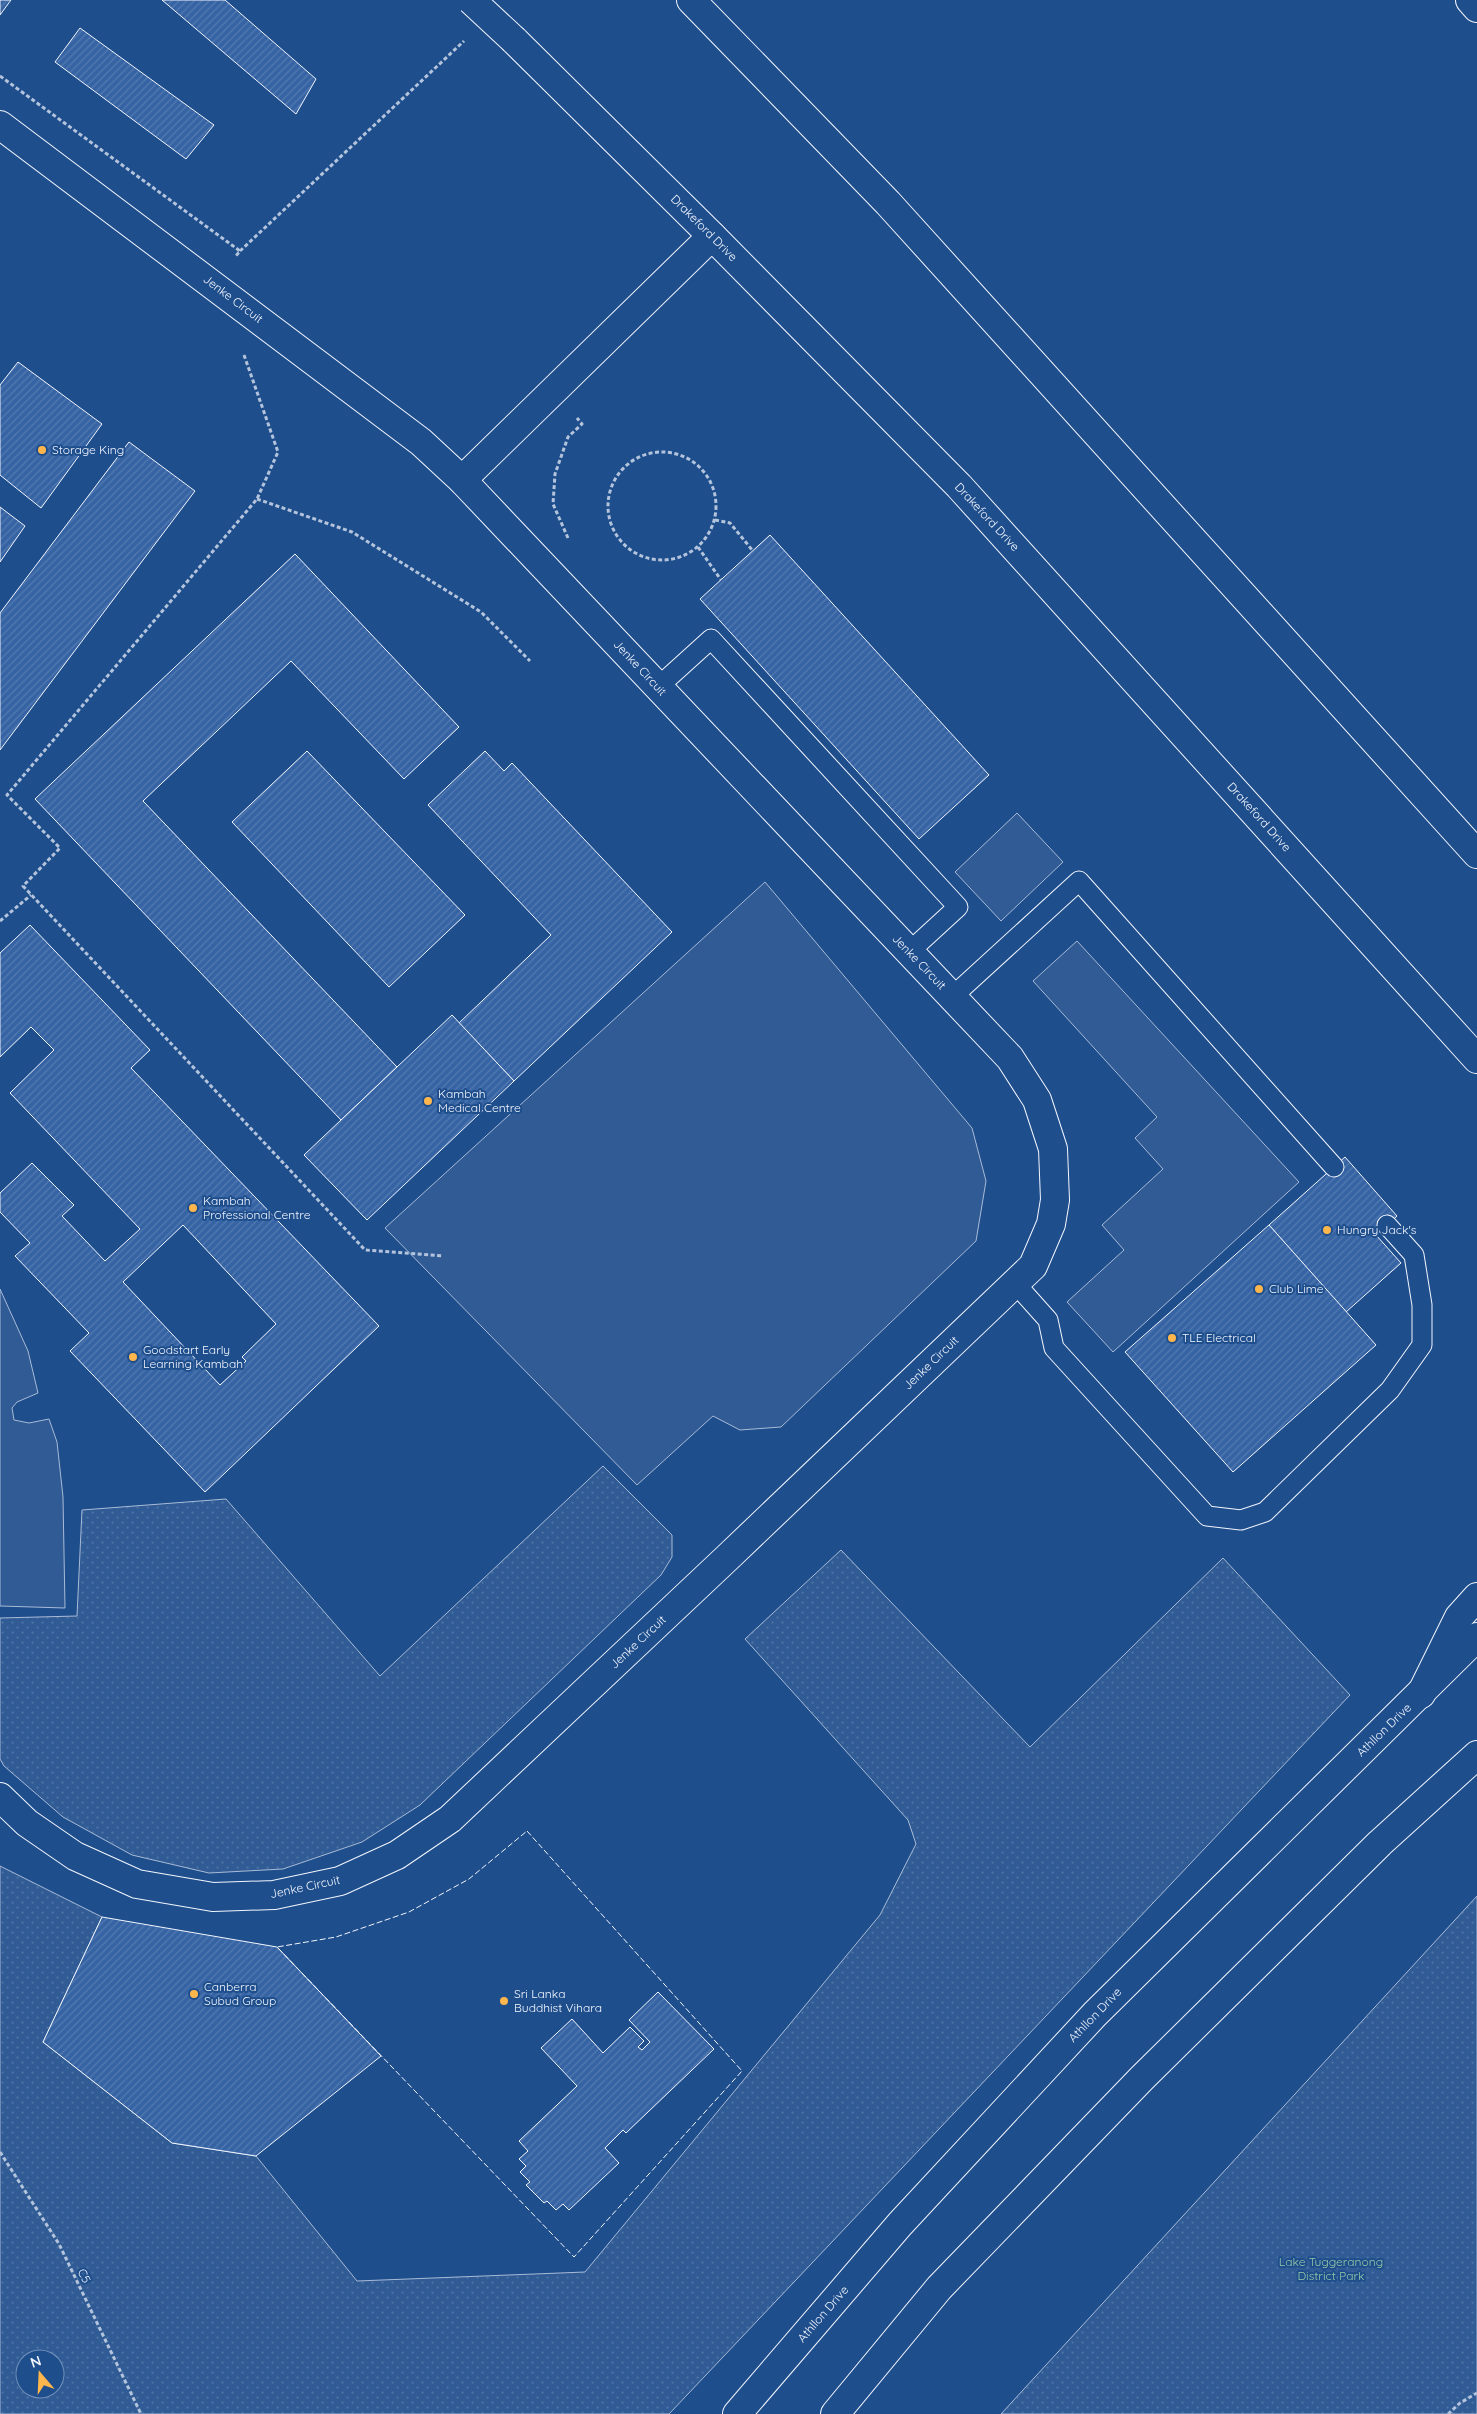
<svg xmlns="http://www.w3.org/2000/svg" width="1477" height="2414" font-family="Quicksand,sans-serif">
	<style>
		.grass { fill: url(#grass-dots); stroke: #a8bbd7; fill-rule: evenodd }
		.built { fill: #305b95; stroke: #a8bbd7 }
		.building { fill: url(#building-hatch); stroke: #f2f6ff; fill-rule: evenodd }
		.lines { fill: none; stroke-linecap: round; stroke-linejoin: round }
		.service-casing { stroke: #f2f6ff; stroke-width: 21 }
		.minor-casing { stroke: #f2f6ff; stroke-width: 30 }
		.primary-casing { stroke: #f2f6ff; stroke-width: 30 }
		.trunk-casing { stroke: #f2f6ff; stroke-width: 30 }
		.path { stroke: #b3c4dc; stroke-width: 3; stroke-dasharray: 4 2.5; stroke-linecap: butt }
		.service { stroke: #1f4e8c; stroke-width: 19 }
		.minor { stroke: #1f4e8c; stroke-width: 28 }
		.primary { stroke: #1f4e8c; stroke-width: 28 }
		.trunk { stroke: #1f4e8c; stroke-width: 28 }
		.trunk-bridge-casing { stroke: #f2f6ff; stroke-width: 30; stroke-linecap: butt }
		.trunk-bridge { stroke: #1f4e8c; stroke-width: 28 }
		.fence { stroke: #f2f6ff; stroke-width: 1; stroke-dasharray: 6 2.5; stroke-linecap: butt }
		.poi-dot { fill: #ffb74d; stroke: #1f4e8c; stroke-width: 2 }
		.labels { text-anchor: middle; stroke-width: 4; stroke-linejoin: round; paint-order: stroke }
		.street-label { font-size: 12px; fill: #f2f6ff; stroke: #1f4e8c }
		.poi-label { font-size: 12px; fill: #f2f6ff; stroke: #1f4e8c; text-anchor: start }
		.park-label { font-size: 12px; fill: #97c8a6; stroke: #1f4e8c }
	</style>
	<defs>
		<pattern id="grass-dots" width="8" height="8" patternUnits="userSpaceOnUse" patternTransform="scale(1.25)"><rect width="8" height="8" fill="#305b95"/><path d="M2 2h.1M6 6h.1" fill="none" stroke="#4e73a5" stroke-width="1.8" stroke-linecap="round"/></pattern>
		<pattern id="building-hatch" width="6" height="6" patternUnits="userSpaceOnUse" patternTransform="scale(1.25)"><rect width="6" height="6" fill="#3563a3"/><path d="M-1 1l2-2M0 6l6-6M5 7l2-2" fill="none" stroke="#537ab1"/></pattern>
	</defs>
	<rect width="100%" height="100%" fill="#1f4e8c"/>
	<g class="grass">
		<path d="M603,1466L672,1535V1557L661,1575L420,1805L362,1842L283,1869L209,1873L132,1855L63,1817L4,1766L0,1759V1618L77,1616L82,1510L226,1499L380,1676Z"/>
		<path d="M841,1550L1030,1747L1223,1558L1350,1695L669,2414H0V1866L102,1917L43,2042L172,2143L256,2156L357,2281L585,2272L880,1915L916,1844L908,1820L745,1639ZM25,2359H55V2389H25Z"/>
		<path d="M1477,1896V2414H1001Z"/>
	</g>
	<g class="built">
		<path d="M1017,813L1063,862L1001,921L955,872Z"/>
		<path d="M765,882L972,1128L986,1181L976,1241L781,1427L740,1430L713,1416L637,1485L385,1228Z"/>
		<path d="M1077,941L1299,1182L1113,1352L1067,1302L1124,1250L1102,1225L1163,1169L1135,1138L1157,1117L1033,981Z"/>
		<path d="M0,1289L28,1351L38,1393L17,1402L12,1408L14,1420L29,1423L49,1419L57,1442L63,1497L65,1608L0,1606Z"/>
	</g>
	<g class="building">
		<path d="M0,0H11L0,15Z"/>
		<path d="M162,0H225L316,79L296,114Z"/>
		<path d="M80,28L214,125L186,159L55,62Z"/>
		<path d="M18,362L102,424L41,508L0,475V385Z"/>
		<path d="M129,442L195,491L0,750V613Z"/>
		<path d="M0,507L25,526L0,562Z"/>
		<path d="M770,535L989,775L919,839L700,599Z"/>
		<path d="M295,554L459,727L404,779L291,661L143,801L397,1067L341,1120L35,799Z"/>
		<path d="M307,751L465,915L389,987L232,822Z"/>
		<path d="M485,751L504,771L512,763L672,932L514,1081L459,1023L551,935L428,805Z"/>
		<path d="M30,925L150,1050L131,1068L379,1326L205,1492L70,1351L89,1333L15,1256L30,1243L0,1212V1193L32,1163L74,1205L62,1216L105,1261L140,1229L10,1093L54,1050L31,1027L0,1057V953ZM183,1225L276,1324L242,1357L246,1361L220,1385L123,1282Z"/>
		<path d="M452,1015L514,1081L367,1220L304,1155Z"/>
		<path d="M1345,1157L1397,1216L1376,1235L1401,1263L1346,1312L1269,1225Z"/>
		<path d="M1269,1225L1376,1345L1233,1472L1125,1352Z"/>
		<path d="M102,1917L277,1947L381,2056L256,2156L172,2143L43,2042Z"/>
		<path d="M658,1992L714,2049L626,2133L623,2130L605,2148L619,2163L569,2210L563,2204L556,2210L547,2201L544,2203L526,2185L530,2182L520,2172L526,2166L519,2159L528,2151L519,2141L577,2086L541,2048L572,2019L603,2053L630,2027L644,2041L638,2047L642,2050L650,2042L629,2020Z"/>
	</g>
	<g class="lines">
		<g class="service-casing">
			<g id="service">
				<path d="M658,687L711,639L958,907L909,952"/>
				<path d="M952,997L1079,881L1334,1167"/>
				<path d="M1015,1283L1048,1320L1054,1348L1207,1516L1241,1520L1265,1512L1390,1390L1422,1345V1305L1414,1255L1387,1225"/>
			</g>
		</g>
		<g class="minor-casing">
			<g id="minor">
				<path d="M1470,0L1477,8"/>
				<path d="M0,125L421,442L462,480L1010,1058L1037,1100L1053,1149L1055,1200L1051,1224L1033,1266L727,1558L450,1819L397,1855L340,1881L274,1895L213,1897L137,1884L75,1856L27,1823L0,1797"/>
				<path d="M462,480L712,236"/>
			</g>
		</g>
		<g class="primary-casing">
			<g id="primary">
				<path d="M737,2414L900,2224L1095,2014L1477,1637"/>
				<path d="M835,2414L939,2288L1142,2078L1380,1843L1477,1755"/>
			</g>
		</g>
		<g class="trunk-casing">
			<g id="trunk">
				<path d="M691,0L888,203L1477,854"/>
				<path d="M514,40L712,236L959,486L1477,1059"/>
				<path d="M1421,1694L1459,1617L1477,1597"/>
			</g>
		</g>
		<g class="path">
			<path d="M0,76L240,251L235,257"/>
			<path d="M240,251L464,41"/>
			<path d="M244,355L278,452L257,499L7,795L60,848L23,886L365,1250L443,1256"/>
			<circle cx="662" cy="506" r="54"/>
			<path d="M257,499L352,532L481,612L530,661"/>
			<path d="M715,520L730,523L753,551"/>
			<path d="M568,538L553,504L555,474L568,437L582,424L577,418"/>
			<path d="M698,547L721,580"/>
			<path d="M0,921L31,895"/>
			<path d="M0,2152L59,2244L141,2414"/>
			<path d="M1448,2414L1460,2403L1477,2393"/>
		</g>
		<use href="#service" class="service"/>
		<use href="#minor" class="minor"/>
		<use href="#primary" class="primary"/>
		<use href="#trunk" class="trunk"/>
		<g class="trunk-bridge-casing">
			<path id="trunk-bridge" d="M471,0L514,40"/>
		</g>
		<use href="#trunk-bridge" class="trunk-bridge"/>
		<path class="fence" d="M527,1831L742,2071L574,2257L277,1947L336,1937L409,1912L469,1879Z"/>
	</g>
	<g class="poi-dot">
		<circle cx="42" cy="450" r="5"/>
		<circle cx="428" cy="1101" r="5"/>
		<circle cx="193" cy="1208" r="5"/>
		<circle cx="1327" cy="1230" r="5"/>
		<circle cx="1259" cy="1289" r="5"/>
		<circle cx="1172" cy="1338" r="5"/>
		<circle cx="133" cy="1357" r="5"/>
		<circle cx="194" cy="1994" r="5"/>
		<circle cx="504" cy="2001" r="5"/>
	</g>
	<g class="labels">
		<g class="street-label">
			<text transform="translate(704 228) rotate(45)" y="4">Drakeford Drive</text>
			<text transform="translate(233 299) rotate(37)" y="4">Jenke Circuit</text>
			<text transform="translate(987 517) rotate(47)" y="4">Drakeford Drive</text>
			<text transform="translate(640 668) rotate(47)" y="4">Jenke Circuit</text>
			<text transform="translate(1259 817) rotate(48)" y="4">Drakeford Drive</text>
			<text transform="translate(919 962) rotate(46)" y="4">Jenke Circuit</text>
			<text transform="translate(931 1363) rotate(-44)" y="4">Jenke Circuit</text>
			<text transform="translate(638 1642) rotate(-43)" y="4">Jenke Circuit</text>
			<text transform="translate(1384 1730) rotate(-44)" y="4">Athllon Drive</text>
			<text transform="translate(305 1887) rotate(-12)" y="4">Jenke Circuit</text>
			<text transform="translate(1095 2015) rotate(-46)" y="4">Athllon Drive</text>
			<text transform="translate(84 2276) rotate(64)" y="4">C5</text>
			<text transform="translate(823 2314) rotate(-49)" y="4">Athllon Drive</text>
		</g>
		<g class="poi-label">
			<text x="52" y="454">Storage King</text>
			<text x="438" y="1098">Kambah<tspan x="438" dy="14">Medical Centre</tspan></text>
			<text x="203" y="1205">Kambah<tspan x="203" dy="14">Professional Centre</tspan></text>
			<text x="1337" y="1234">Hungry Jack's</text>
			<text x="1269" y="1293">Club Lime</text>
			<text x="1182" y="1342">TLE Electrical</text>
			<text x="143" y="1354">Goodstart Early<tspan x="143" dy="14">Learning Kambah</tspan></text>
			<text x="204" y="1991">Canberra<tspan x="204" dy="14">Subud Group</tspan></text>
			<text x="514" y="1998">Sri Lanka<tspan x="514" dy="14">Buddhist Vihara</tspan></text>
		</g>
		<g class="park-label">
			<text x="1331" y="2266">Lake Tuggeranong<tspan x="1331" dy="14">District Park</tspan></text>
		</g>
	</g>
	<g transform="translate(40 2374) rotate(341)"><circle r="24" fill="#1f4e8c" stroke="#7391ba"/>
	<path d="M0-4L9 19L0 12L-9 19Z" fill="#ffb74d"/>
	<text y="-8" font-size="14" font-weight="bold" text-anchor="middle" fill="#f2f6ff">N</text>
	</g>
</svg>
